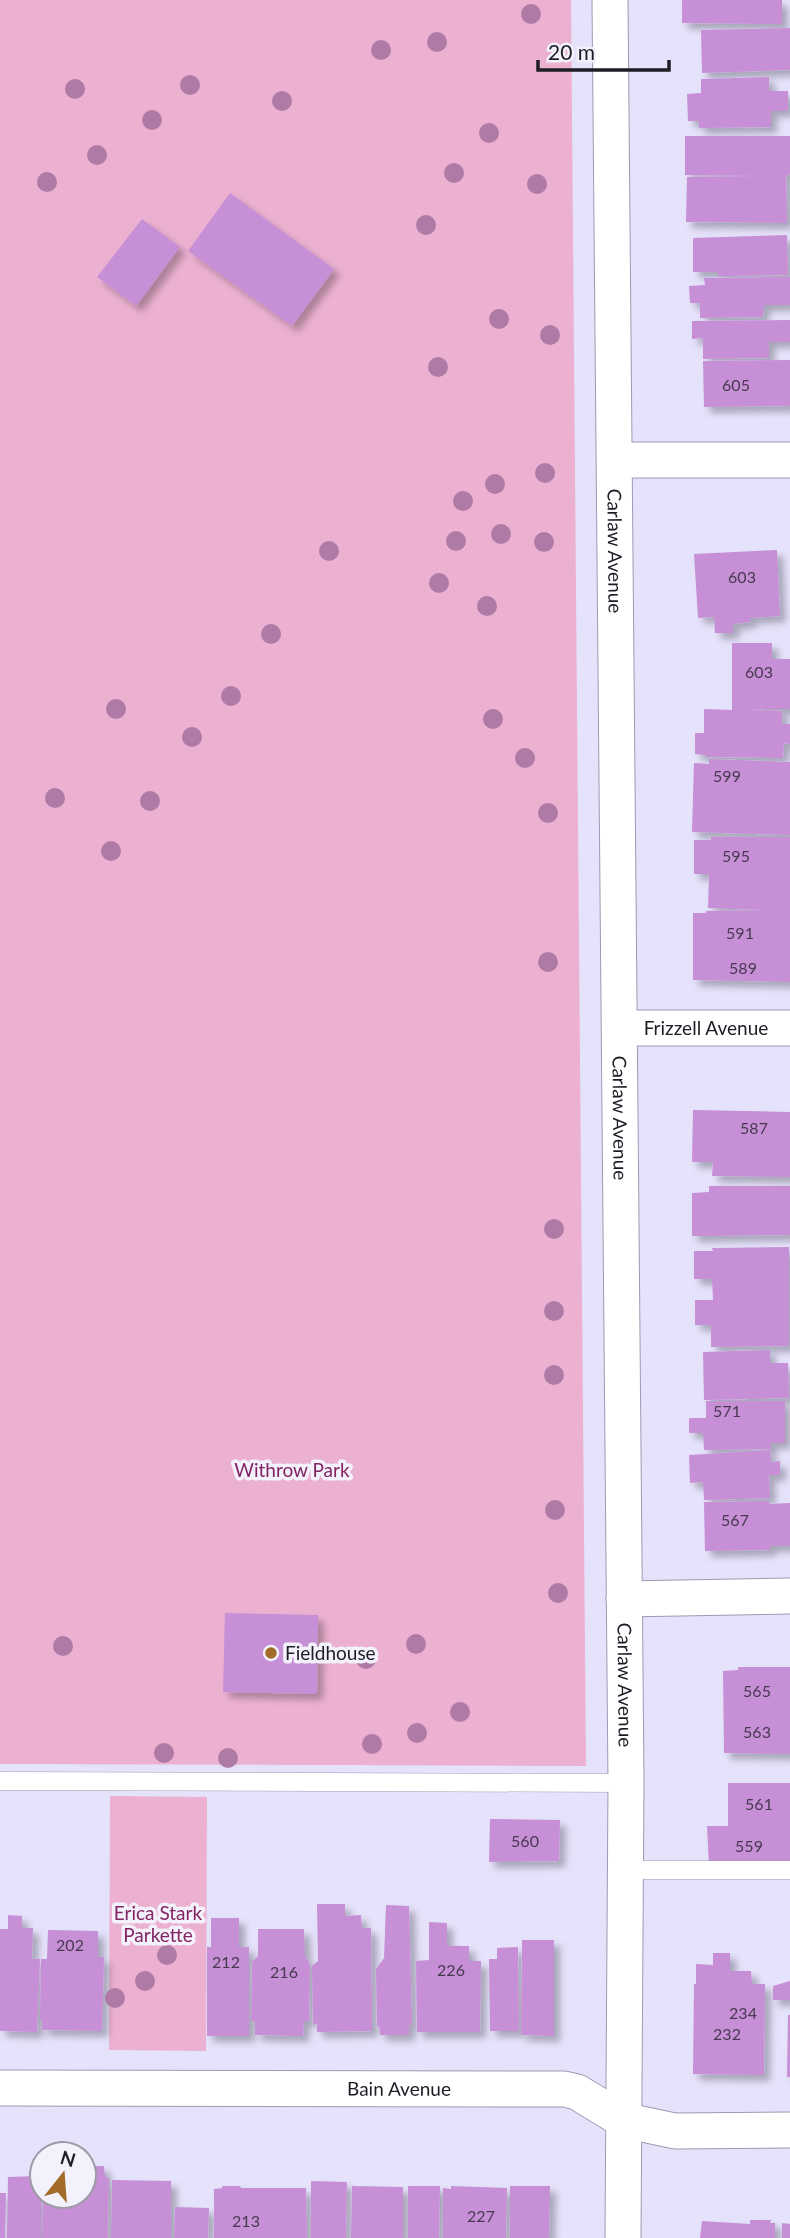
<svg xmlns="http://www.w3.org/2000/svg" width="790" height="2238" font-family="Lato,sans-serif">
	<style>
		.green { fill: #ecb1d1 }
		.building { fill: #c68fd6; filter: url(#shadow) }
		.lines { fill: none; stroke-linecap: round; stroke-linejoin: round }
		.lane-casing { stroke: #9d9ab1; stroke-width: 19 }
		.street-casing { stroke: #9d9ab1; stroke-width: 37 }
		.lane { stroke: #fff; stroke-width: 18 }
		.street { stroke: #fff; stroke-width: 35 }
		.tree { fill: #b07aa7 }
		.poi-dot { fill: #a26b27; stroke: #f2f1fc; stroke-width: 2.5 }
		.labels { text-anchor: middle; stroke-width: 7; stroke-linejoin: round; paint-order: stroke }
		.number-label { font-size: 16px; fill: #483951 }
		.street-label { font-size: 19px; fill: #1e1c25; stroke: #f2f1fc }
		.park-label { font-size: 19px; fill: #852463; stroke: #f2f1fc }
		.poi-label { font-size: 19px; fill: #1e1c25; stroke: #f2f1fc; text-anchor: start }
	</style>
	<defs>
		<filter id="shadow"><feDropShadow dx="6" dy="6" stdDeviation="3.5" flood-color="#0004"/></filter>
	</defs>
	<rect width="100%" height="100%" fill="#e5e2fb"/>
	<g class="green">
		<path d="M0,0H571L586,1766L0,1764Z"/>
		<path d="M110,1796L207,1797L206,2051L109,2050Z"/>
	</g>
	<g class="building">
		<path d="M682,0H782V24L682,23Z"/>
		<path d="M790,28V70L702,73L701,30Z"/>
		<path d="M769,77V91H788V111H771V127L699,128V121H688L687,94L701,93V79Z"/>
		<path d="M685,136H790V174L786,176L787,223L686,222L687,177L765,176L685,175Z"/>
		<path d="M230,193L334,269L292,326L188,251Z"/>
		<path d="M142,219L180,247L136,306L97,277Z"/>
		<path d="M787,235L788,275L718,276V272H693V238Z"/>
		<path d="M790,277V305H764L763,317L700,318V303H690L689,286L705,285L704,278Z"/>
		<path d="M790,320V342H769V358L703,359V338L692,339V321Z"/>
		<path d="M790,360V406L704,407L703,361Z"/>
		<path d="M777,550L780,616L750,618L751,622L733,624V633H715L714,617L698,618L694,554Z"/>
		<path d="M732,643H772V659H790V709H748L782,711V724H790V744L784,743L783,758L706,757V755L695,754V733H704V709L732,710Z"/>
		<path d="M709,759L790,762V835L692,832L694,763L709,764Z"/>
		<path d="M711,837H790V982L693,980V913H706V911L767,910L708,908L709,874H694V840H711Z"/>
		<path d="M693,1110L790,1112V1177L712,1176L713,1162H692Z"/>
		<path d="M709,1186H790V1235L692,1236V1193L709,1192Z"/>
		<path d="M789,1247V1346L711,1347V1325H695V1300H713L712,1279H694V1251H713L712,1248Z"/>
		<path d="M770,1350V1363H788L789,1398L704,1400L703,1352Z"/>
		<path d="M706,1401H785V1443H771V1449L704,1450L703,1433H689V1418H706Z"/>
		<path d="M770,1450L771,1462L780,1461V1475H769L770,1498L704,1500L703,1482L690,1483L689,1455Z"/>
		<path d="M769,1501V1504L790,1503V1546H770V1550L705,1551L704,1502Z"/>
		<path d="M225,1613L318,1615L317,1694L223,1692Z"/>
		<path d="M738,1667H790V1754L724,1753L723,1671L738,1670Z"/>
		<path d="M728,1783H790V1866H709L707,1826H728Z"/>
		<path d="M490,1819L560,1820L559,1861L489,1862Z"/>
		<path d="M317,1904H345V1916L361,1915L362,1928H371L372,2031L317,2032V2024L313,2025L312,1966L318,1961Z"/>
		<path d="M386,1905L409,1906L412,2025H409V2035H380L379,2026H377L376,1969L384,1958Z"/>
		<path d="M8,1915L22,1916V1928H33L32,1959H40L37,2032L0,2031V1929H8Z"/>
		<path d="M211,1918H239V1947H249V2036H207V1947H211Z"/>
		<path d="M429,1922L447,1923V1946H469V1961H481L480,2032H417L416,1961L429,1960Z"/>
		<path d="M258,1929H304L305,1956L310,1964L309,2021H304L303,2036L255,2035V2021H251L252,1962L258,1956Z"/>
		<path d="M48,1930L98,1931V1957H104L102,2031L42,2030V2020H40L41,1959H47Z"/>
		<path d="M522,1940H554V2036L521,2035Z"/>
		<path d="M518,1947L519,2031H490L489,1959H497V1948Z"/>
		<path d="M713,1953H730V1971H751L752,1984H765L764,2075L693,2074L694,1984H696V1964L713,1965Z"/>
		<path d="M790,1981V2000H773V1986Z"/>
		<path d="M788,2015H790V2077H787Z"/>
		<path d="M84,2166H104L105,2177L109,2178L108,2238H42L43,2196H84Z"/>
		<path d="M41,2176V2238H7L8,2177Z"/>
		<path d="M112,2180L171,2181V2238H111Z"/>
		<path d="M311,2181L347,2182L346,2238H311Z"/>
		<path d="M222,2186H240L241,2188H306L307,2238H214V2189L222,2188Z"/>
		<path d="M352,2186L403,2187V2238H351Z"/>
		<path d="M408,2186H440L439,2238H408Z"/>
		<path d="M451,2186L507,2188L506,2238H443V2188L451,2189Z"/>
		<path d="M510,2186H550L549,2238H510Z"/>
		<path d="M0,2193H6L5,2238H0Z"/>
		<path d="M175,2207L209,2208L208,2238H174Z"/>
		<path d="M750,2220H771L770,2223H775V2238H700L702,2221L750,2224Z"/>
		<path d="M782,2223L790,2224V2238H782Z"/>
	</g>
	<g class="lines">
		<g class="lane-casing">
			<g id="lane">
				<path d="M0,1781L626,1783"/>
				<path d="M627,1870H790"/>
			</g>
		</g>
		<g class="street-casing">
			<g id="street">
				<path id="s1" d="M610,0L626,1783L623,2238"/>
				<path d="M615,460H790"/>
				<path id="s2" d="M620,1028H790"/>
				<path d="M624,1599L790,1596"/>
				<path id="s3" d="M0,2088L564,2089L577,2092L623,2120L675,2131L790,2130"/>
			</g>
		</g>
		<use href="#lane" class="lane"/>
		<use href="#street" class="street"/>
	</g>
	<g class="tree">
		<circle cx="531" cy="14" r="10"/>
		<circle cx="437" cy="42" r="10"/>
		<circle cx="381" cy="50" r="10"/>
		<circle cx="190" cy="85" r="10"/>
		<circle cx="75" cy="89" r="10"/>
		<circle cx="282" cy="101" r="10"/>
		<circle cx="152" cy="120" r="10"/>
		<circle cx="489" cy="133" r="10"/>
		<circle cx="97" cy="155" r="10"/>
		<circle cx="454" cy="173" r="10"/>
		<circle cx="47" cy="182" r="10"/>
		<circle cx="537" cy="184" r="10"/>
		<circle cx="426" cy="225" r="10"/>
		<circle cx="499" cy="319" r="10"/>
		<circle cx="550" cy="335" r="10"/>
		<circle cx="438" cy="367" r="10"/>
		<circle cx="545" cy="473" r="10"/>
		<circle cx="495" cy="484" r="10"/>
		<circle cx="463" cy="501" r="10"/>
		<circle cx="501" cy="534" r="10"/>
		<circle cx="456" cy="541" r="10"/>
		<circle cx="544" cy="542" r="10"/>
		<circle cx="329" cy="551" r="10"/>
		<circle cx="439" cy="583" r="10"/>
		<circle cx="487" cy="606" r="10"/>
		<circle cx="271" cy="634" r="10"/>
		<circle cx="231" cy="696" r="10"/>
		<circle cx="116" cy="709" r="10"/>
		<circle cx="493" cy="719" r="10"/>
		<circle cx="192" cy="737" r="10"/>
		<circle cx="525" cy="758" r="10"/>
		<circle cx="55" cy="798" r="10"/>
		<circle cx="150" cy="801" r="10"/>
		<circle cx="548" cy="813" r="10"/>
		<circle cx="111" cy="851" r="10"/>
		<circle cx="548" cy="962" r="10"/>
		<circle cx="554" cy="1229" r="10"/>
		<circle cx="554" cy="1311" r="10"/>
		<circle cx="554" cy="1375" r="10"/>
		<circle cx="555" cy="1510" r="10"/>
		<circle cx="558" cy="1593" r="10"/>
		<circle cx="416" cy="1644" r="10"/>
		<circle cx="63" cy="1646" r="10"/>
		<circle cx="366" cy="1659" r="10"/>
		<circle cx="460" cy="1712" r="10"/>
		<circle cx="417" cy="1733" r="10"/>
		<circle cx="372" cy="1744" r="10"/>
		<circle cx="164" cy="1753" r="10"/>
		<circle cx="228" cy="1758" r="10"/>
		<circle cx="167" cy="1955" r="10"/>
		<circle cx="145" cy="1981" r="10"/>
		<circle cx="115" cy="1998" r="10"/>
	</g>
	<circle class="poi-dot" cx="271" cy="1653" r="7"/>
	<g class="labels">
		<g class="number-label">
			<text x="736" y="391">605</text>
			<text x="742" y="583">603</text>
			<text x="759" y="678">603</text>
			<text x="727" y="782">599</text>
			<text x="736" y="862">595</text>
			<text x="740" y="939">591</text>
			<text x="743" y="974">589</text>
			<text x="754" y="1134">587</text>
			<text x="727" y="1417">571</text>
			<text x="735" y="1526">567</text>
			<text x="757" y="1697">565</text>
			<text x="757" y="1738">563</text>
			<text x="759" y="1810">561</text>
			<text x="525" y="1847">560</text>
			<text x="749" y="1852">559</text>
			<text x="70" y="1951">202</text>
			<text x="226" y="1968">212</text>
			<text x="451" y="1976">226</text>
			<text x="284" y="1978">216</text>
			<text x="743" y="2019">234</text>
			<text x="727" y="2040">232</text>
			<text x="481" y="2222">227</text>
			<text x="246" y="2227">213</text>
		</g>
		<g class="street-label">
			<text dy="7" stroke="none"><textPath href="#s1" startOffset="551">Carlaw Avenue</textPath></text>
			<text dy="7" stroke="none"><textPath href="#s2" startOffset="86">Frizzell Avenue</textPath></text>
			<text dy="7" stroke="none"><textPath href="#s1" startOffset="1118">Carlaw Avenue</textPath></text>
			<text dy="7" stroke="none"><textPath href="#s1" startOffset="1685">Carlaw Avenue</textPath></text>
			<text dy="7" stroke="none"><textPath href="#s3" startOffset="399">Bain Avenue</textPath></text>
		</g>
		<g class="park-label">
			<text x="292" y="1477">Withrow Park</text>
			<text x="158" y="1920">Erica Stark<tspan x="158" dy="22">Parkette</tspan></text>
		</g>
		<g class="poi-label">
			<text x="285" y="1660">Fieldhouse</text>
		</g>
	</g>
	<g transform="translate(63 2175) rotate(17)"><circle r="33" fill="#f2f1fc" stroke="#9d9ca6" stroke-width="2"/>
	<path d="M0-5L12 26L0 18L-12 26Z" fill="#a26b27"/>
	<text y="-10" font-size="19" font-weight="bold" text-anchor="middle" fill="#1e1c25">N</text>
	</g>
	<path d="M538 60v10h131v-10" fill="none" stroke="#1e1c25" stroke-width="3.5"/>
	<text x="548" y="60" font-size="21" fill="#1e1c25" stroke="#f2f1fc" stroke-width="5" paint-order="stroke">20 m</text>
</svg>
